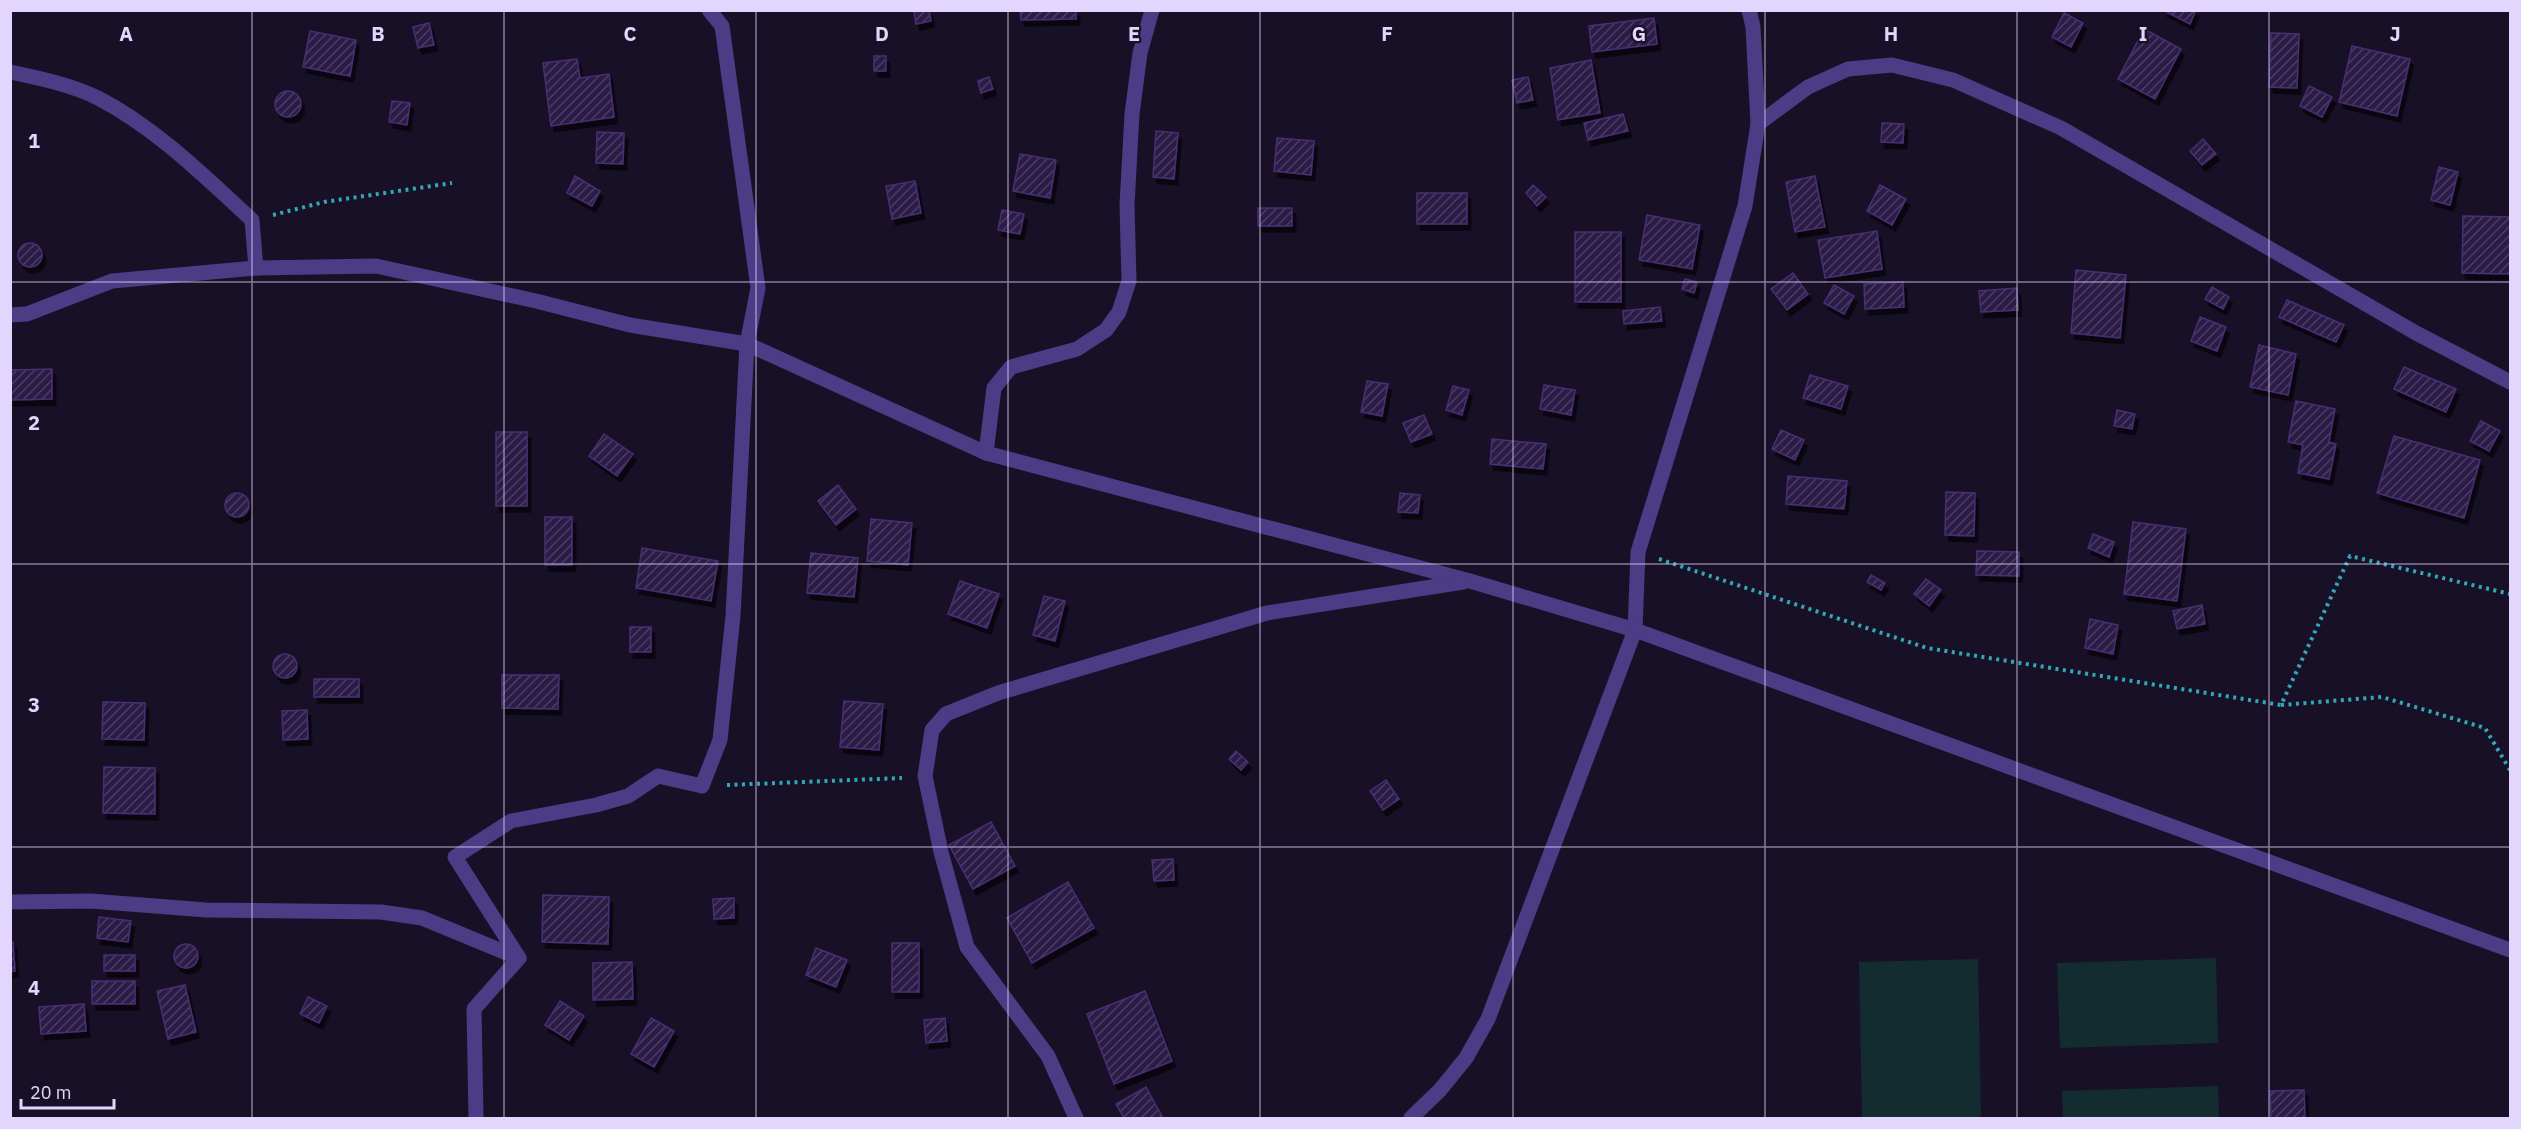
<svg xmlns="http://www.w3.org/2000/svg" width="2521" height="1129" font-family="'IBM Plex Sans',sans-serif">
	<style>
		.pitch { fill: #132c30 }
		.building { fill: url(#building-hatch); stroke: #482e73; stroke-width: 1.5; filter: url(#shadow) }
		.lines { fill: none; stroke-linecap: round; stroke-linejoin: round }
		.path { stroke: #31a8b7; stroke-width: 4; stroke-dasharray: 3 4.5; stroke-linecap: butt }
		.minor { stroke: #4b3c85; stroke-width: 15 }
		.tertiary { stroke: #4b3c85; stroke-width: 15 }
		.grid { fill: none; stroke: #e2d6fe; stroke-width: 1.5; stroke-opacity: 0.55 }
		.grid-label { font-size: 20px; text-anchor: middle; font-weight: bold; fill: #e2d6fe; stroke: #181027; stroke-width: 4.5; stroke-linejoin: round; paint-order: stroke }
	</style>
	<defs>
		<pattern id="building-hatch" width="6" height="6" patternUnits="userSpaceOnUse" patternTransform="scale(1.5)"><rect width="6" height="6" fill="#2c1c47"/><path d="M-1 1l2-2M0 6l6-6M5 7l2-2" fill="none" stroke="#4a3c63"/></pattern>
		<filter id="shadow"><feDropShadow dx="3.5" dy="6" stdDeviation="0" flood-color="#0009"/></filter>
	</defs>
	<rect width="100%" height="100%" fill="#181027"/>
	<g class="pitch">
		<path d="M2216,958L2218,1043L2060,1048L2057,963Z"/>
		<path d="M1978,959L1981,1118H1862L1859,962Z"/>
		<path d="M2218,1086L2219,1118H2063L2062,1091Z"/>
	</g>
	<g class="building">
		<path d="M929,10L931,21L916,24L914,12Z"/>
		<path d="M1020,10H1076V19L1021,20Z"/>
		<path d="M2163,10H2196L2190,24Z"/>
		<path d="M2064,13L2083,23L2071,47L2052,37Z"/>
		<path d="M1654,18L1657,44L1592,52L1589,26Z"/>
		<path d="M429,23L434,45L418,48L413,27Z"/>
		<path d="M2144,29L2181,49L2155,99L2118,79Z"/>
		<path d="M310,31L356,40L350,76L303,67Z"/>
		<path d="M2271,33L2299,34L2297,88L2269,87Z"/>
		<path d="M2352,46L2410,59L2397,116L2339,102Z"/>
		<rect x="874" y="56" width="12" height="15"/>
		<path d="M577,59L580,78L609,74L614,117L551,126L543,63Z"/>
		<path d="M1591,60L1600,113L1558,120L1550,68Z"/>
		<path d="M989,77L993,89L981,93L978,81Z"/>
		<path d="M1528,77L1533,100L1517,103L1512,80Z"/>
		<path d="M2309,86L2332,97L2322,117L2300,106Z"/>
		<circle cx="288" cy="104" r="13"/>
		<path d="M392,101L410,103L407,125L389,122Z"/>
		<path d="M1623,114L1628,131L1588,140L1584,123Z"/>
		<path d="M1882,123L1904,124L1903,143L1881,142Z"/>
		<path d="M1156,131L1178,133L1174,179L1153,177Z"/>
		<path d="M597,132L624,133L623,164L596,163Z"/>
		<path d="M1277,138L1314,141L1311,175L1274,171Z"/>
		<path d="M2203,139L2216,154L2202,165L2190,151Z"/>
		<path d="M1020,154L1056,160L1050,198L1013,191Z"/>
		<path d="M2439,167L2458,172L2450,205L2431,200Z"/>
		<path d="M575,176L600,191L592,206L567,193Z"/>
		<path d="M1815,176L1825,227L1795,232L1786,182Z"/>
		<path d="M915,181L921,213L892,219L886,186Z"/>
		<path d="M1533,185L1546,197L1537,206L1526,193Z"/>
		<path d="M1880,185L1906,199L1892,225L1867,211Z"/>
		<rect x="1417" y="193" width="50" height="31"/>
		<rect x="1258" y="208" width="34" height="18"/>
		<path d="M1002,210L1024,214L1020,234L998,230Z"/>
		<path d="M1647,215L1700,225L1692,269L1639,260Z"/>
		<path d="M2463,216L2510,217V274L2462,273Z"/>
		<path d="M1877,231L1882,269L1825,278L1818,240Z"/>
		<rect x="1575" y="232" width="46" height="70"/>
		<circle cx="30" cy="255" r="12"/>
		<path d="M2076,270L2126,275L2120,338L2071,333Z"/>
		<path d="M1793,273L1808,294L1787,310L1771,289Z"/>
		<path d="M1685,279L1697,282L1694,293L1682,289Z"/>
		<path d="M1903,282L1904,307L1865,309L1864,284Z"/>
		<path d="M1834,285L1854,296L1844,314L1824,303Z"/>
		<path d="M2212,287L2229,297L2223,309L2205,299Z"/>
		<path d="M2017,288L2018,310L1981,312L1979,291Z"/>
		<path d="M2287,300L2344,325L2336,342L2279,317Z"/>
		<path d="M1660,307L1662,321L1624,324L1623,311Z"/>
		<path d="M2200,317L2226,327L2217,351L2191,341Z"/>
		<path d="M2259,345L2296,354L2288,395L2250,387Z"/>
		<path d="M2404,367L2456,389L2446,412L2394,389Z"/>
		<path d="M52,369V399L10,400V370Z"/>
		<path d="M1810,375L1848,386L1841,409L1803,398Z"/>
		<path d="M1367,381L1388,384L1382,416L1361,412Z"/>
		<path d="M1544,385L1575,390L1571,415L1540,409Z"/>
		<path d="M1453,386L1469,390L1462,415L1446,410Z"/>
		<path d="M2296,401L2335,409L2329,442L2336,444L2329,479L2298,473L2303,445L2288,442Z"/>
		<path d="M2117,410L2135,414L2132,429L2114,426Z"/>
		<path d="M1424,415L1432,434L1411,442L1403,423Z"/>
		<path d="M2481,421L2500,431L2489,451L2470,441Z"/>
		<path d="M1781,430L1804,440L1795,460L1772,449Z"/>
		<rect x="496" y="432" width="31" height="74"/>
		<path d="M604,434L633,454L617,476L589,456Z"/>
		<path d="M2394,436L2480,460L2464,518L2377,493Z"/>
		<path d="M1492,439L1546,444L1543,469L1490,464Z"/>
		<path d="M1788,476L1847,481L1844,509L1786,504Z"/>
		<path d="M838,485L856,509L836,525L818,501Z"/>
		<path d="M1946,492L1975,493L1974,536L1945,535Z"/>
		<circle cx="237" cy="505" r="12"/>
		<path d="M1400,493L1420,495L1418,513L1398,512Z"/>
		<rect x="545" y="517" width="27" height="48"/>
		<path d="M871,519L912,523L908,565L867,561Z"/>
		<path d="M2133,522L2186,529L2177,601L2124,594Z"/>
		<path d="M2093,534L2114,542L2109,557L2088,548Z"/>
		<path d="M642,548L718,561L711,601L636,588Z"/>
		<path d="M1977,551L2019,552V576L1976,575Z"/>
		<path d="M811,553L858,558L854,597L807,593Z"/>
		<path d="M1871,575L1885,583L1881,590L1867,582Z"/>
		<path d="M1926,579L1941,590L1929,606L1914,594Z"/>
		<path d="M960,581L999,594L987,628L948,614Z"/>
		<path d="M1044,596L1065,601L1055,641L1033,635Z"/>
		<path d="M2202,605L2205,624L2177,629L2173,611Z"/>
		<path d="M2090,619L2118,625L2113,654L2085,648Z"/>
		<rect x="630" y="627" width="21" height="25"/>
		<circle cx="285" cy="666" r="12"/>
		<path d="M502,675H559L558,709L502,708Z"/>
		<rect x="314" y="679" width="45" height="18"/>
		<path d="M844,701L883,704L879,750L840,747Z"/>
		<path d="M103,702L145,703L144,740L102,739Z"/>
		<path d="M307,710L308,739L283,740L282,711Z"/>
		<path d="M1236,751L1248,762L1241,770L1229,759Z"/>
		<path d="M104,767L155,768V814L103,813Z"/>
		<path d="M1386,780L1399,799L1383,810L1370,791Z"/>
		<path d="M991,822L1015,866L973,889L949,845Z"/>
		<path d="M1173,859L1174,880L1154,881L1152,860Z"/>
		<path d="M1068,882L1094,928L1032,963L1007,918Z"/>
		<path d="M543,895L609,897L608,944L542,942Z"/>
		<path d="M734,898V918L714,919L713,899Z"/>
		<path d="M99,917L131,921L128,942L97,938Z"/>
		<path d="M10,942H13L15,971L10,972Z"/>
		<rect x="892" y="943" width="27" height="49"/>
		<circle cx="186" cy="956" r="12"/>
		<path d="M816,948L847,960L836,987L806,975Z"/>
		<rect x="104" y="955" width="31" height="16"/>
		<path d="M632,962L633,999L593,1000V963Z"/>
		<rect x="92" y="981" width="43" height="23"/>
		<path d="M185,985L196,1032L168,1039L157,991Z"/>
		<path d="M1145,991L1172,1061L1114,1084L1087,1014Z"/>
		<path d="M308,997L327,1006L319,1023L300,1014Z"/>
		<path d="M560,1001L584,1016L569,1040L545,1025Z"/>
		<path d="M84,1004L86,1031L41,1034L39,1007Z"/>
		<path d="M651,1018L674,1031L654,1067L631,1054Z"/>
		<path d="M945,1018L947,1041L926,1043L924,1020Z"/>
		<path d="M1146,1087L1163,1118H1124L1116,1104Z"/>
		<path d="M2304,1090L2305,1118H2271L2270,1091Z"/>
	</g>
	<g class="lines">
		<g class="path">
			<path d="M273,215L324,202L452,183"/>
			<path d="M1659,559L1927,648L2281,705L2350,556L2510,594"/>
			<path d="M2281,705L2382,697L2485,728L2510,770"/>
			<path d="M727,785L902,778"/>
		</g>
		<g class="minor">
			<path d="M10,72C39,78 72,85 98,98C156,128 204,176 252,220L256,268"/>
			<path d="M1758,124L1808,87L1848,69L1892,65L1953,80L2061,128L2416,333L2510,382"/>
			<path d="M10,315L27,314L112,281L256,268L376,266L536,301L630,325L747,344L986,453L1470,581L1635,630L1638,552L1745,206L1758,124L1753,27L1749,10"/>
			<path d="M986,453L994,388L1011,367L1077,349L1106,330L1119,312L1129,281L1127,205L1132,114L1140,53L1152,10"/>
			<path d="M10,902L91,901L206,910L381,912L422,918L519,958"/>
			<path d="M476,1118L474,1009L519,958L455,857L511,821L596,805L628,796L658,776L702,786L720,740L733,616L747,344L758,288L722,26L709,10"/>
			<path d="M1076,1118L1048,1056L967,947L941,852L925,776L932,730L946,714L998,693L1267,613L1463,582"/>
		</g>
		<path class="tertiary" d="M1411,1118L1440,1090L1466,1058L1488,1019L1635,630L2510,950"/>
	</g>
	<path class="grid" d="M252,10V1118M504,10V1118M756,10V1118M1008,10V1118M1260,10V1118M1513,10V1118M1765,10V1118M2017,10V1118M2269,10V1118M10,282H2510M10,564H2510M10,847H2510"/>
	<g class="grid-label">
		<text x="126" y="41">A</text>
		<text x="378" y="41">B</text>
		<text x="630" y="41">C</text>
		<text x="882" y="41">D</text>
		<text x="1134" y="41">E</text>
		<text x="1387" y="41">F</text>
		<text x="1639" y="41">G</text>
		<text x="1891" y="41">H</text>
		<text x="2143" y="41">I</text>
		<text x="2395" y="41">J</text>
		<text x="34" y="148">1</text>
		<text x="34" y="430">2</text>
		<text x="34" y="712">3</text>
		<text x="34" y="995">4</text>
	</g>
	<rect width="2521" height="1129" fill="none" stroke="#e2d6fe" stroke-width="24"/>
	<path d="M21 1099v9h93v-9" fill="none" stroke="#e2d6fe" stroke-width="3"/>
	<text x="30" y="1099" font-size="18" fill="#e2d6fe" stroke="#181027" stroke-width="4.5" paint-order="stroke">20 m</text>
</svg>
